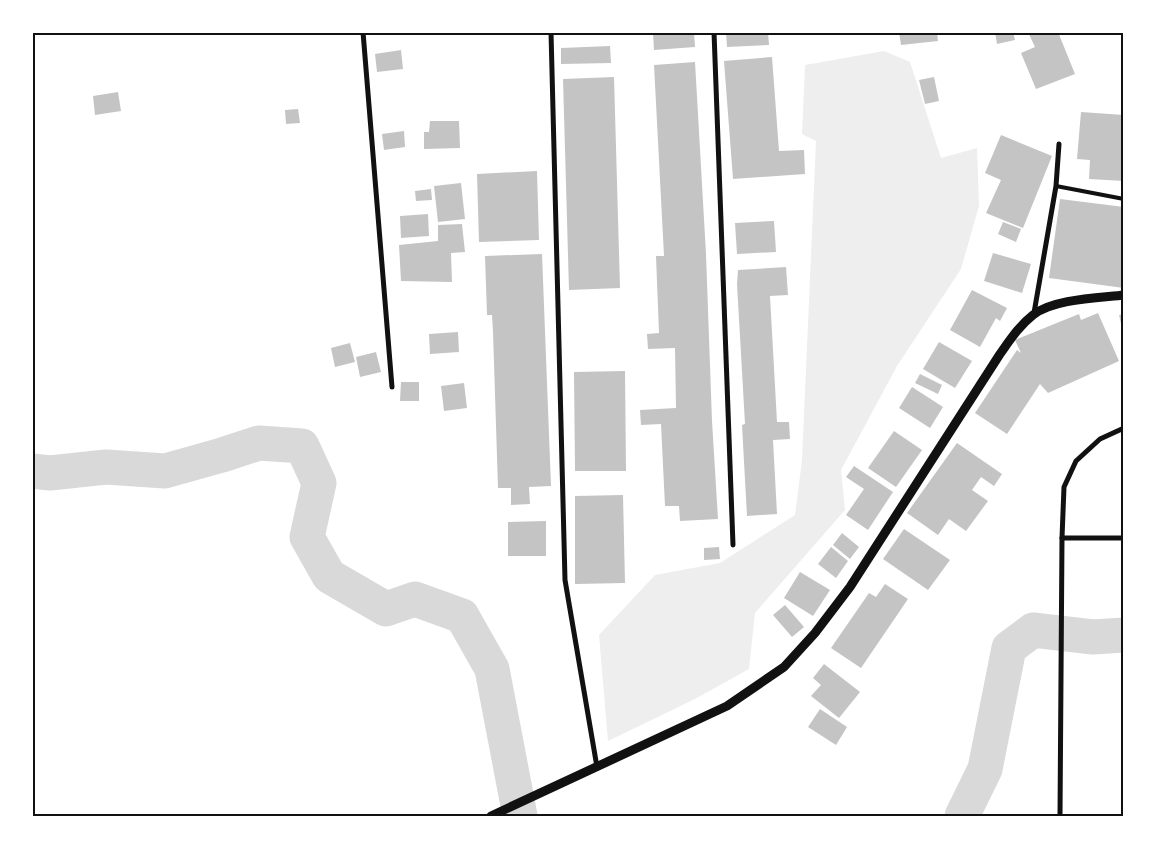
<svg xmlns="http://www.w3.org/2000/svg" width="1156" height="849" font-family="Montserrat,sans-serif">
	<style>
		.green { fill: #eee }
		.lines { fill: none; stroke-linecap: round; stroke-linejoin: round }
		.river { stroke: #d9d9d9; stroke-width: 35 }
		.building { fill: #c4c4c4 }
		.service { stroke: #111; stroke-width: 4 }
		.minor { stroke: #111; stroke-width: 5 }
		.tertiary { stroke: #111; stroke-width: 9 }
		.neatline { fill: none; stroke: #111; stroke-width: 2 }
	</style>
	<rect width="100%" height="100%" fill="#fff"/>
	<path class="green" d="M884,51L910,62L941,158L977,148L979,206L961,269L897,366L841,470L845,510L755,613L749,669L695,699L608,741L599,635L655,575L720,563L795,515L802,460L816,141L802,134L805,65Z"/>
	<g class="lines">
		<g class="river">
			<path d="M32,471L50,473L106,467L165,471L222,455L259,443L302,446L319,483L307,537L329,576L386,609L415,599L462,616L492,669L520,816"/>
			<path d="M962,816L985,769L1009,648L1033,630L1093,637L1124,635"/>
		</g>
	</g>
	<g class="building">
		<path d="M653,32H694L695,47L654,50Z"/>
		<path d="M726,32H768L769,45L727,47Z"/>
		<path d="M899,32H937L938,41L901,45Z"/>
		<path d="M995,32H1013L1015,40L997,44Z"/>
		<path d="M1028,32H1058L1075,74L1036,89L1021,53L1035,47Z"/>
		<path d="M610,46L611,63L561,64V48Z"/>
		<path d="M401,50L403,69L377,72L375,54Z"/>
		<path d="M772,57L779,151L804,150L805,174L733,179L724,61Z"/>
		<path d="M695,62L706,254L712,421L718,519L680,521L679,506H665L661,424L641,425L640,410L676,408L675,348L648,349L647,334L659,333L656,256H664L654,65Z"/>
		<path d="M614,77L620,288L569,290L563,79Z"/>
		<path d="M934,77L939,101L925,104L919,80Z"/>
		<path d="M118,92L121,111L95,115L93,96Z"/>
		<path d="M298,109L300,123L286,124L285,110Z"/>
		<path d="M1081,112L1124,115V181L1089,179L1090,160L1077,159Z"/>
		<path d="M430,121H459L460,148L424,149V132H429Z"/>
		<path d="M404,131L405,147L384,150L382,134Z"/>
		<path d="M1001,135L1052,156L1023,228L986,213L1001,180L985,173Z"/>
		<path d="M537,171L539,240L479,242L477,174Z"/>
		<path d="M461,183L465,219L438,222L434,186Z"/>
		<path d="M431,189L432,200L416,201L415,191Z"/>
		<path d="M1060,199L1124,207V288L1049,278Z"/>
		<path d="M428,214L429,236L401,238L400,216Z"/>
		<path d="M774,221L776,252L737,254L735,223Z"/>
		<path d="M1003,222L1021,229L1016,242L998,234Z"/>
		<path d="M462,224L465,252L451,253L452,282L401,281L399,245L438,241V225Z"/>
		<path d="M993,253L1031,264L1022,293L984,281Z"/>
		<path d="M542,254L551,486L529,487L530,504L511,505V488H498L493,332L492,315H487L485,256Z"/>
		<path d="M786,267L788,295L770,296L777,422H789L790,439L773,440L777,514L747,516L742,425L745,424L737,284L738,270Z"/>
		<path d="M972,290L1007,308L1000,321L996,318L980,347L950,330Z"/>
		<path d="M1098,313L1119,361L1048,393L1040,384L1007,434L975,413L1017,350L1021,353L1015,340L1079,314L1081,320Z"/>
		<path d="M1124,314V332H1123L1119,315Z"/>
		<path d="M458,332L459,352L430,354L429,334Z"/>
		<path d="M939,342L972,361L955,388L923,369Z"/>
		<path d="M350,343L355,362L335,367L331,348Z"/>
		<path d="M376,352L381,372L360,377L356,357Z"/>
		<path d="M625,371L626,471H575L574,372Z"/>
		<path d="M920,374L942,385L938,394L915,383Z"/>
		<path d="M401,382H419V401H400Z"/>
		<path d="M464,383L467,408L444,411L441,386Z"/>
		<path d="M912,387L943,407L930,428L899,408Z"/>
		<path d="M894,431L922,450L896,487L868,468Z"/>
		<path d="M957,443L1002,474L994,486L981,477L972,490L988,501L966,531L949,519L938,535L907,513Z"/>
		<path d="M854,466L893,492L868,530L846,515L864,489L846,477Z"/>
		<path d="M623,495L625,583L575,584V496Z"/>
		<path d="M546,521V556H508V522Z"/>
		<path d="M904,529L950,560L928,590L883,559Z"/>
		<path d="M842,533L859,547L850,559L833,545Z"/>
		<path d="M719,547L720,559L704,560V548Z"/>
		<path d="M831,547L848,561L836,578L818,564Z"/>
		<path d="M800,572L830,590L813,616L784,598Z"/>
		<path d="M885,584L908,599L861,668L831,648L869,593L876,597Z"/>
		<path d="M785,605L804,627L792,637L773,615Z"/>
		<path d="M824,664L860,692L839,718L811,696L821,685L813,678Z"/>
		<path d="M820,709L847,727L836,745L808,727Z"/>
	</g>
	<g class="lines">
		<path class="service" d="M1056,186L1124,199"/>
		<g class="minor">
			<path d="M363,32L392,387"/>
			<path d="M551,32L565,580L597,767"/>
			<path d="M714,32L733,545"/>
			<path d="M1034,313L1056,186L1059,144"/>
			<path d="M1062,538H1124"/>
			<path d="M1060,816L1062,538L1064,487L1076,461L1100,439L1124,428"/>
		</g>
		<path class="tertiary" d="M491,816L727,706L784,667L815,633L850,587L1000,354C1010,340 1019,326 1033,315C1053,299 1098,298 1124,295"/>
	</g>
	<rect width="1156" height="849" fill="none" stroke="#ffffff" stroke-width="68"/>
	<rect x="34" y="34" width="1088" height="781" class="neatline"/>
</svg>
